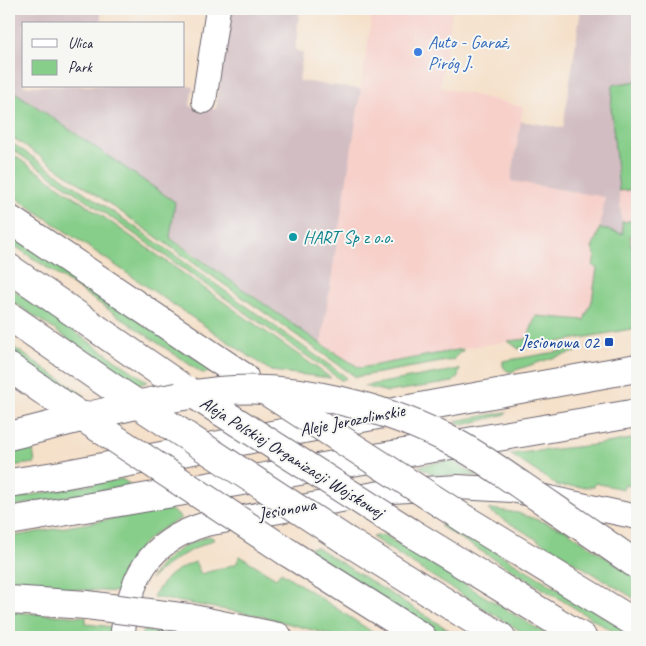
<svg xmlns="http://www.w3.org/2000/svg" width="646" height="646" font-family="Caveat,sans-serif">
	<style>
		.built { fill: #f7d0ca }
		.industrial { fill: #d2bec2 }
		.green { fill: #87ce8a; stroke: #547862 }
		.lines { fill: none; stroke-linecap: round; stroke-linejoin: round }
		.minor-casing { stroke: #6c646d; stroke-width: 26 }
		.major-casing { stroke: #6c646d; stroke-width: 30 }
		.highway-casing { stroke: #6c646d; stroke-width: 30 }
		.minor { stroke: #fff; stroke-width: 24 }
		.major { stroke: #fff; stroke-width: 28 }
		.highway { stroke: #fff; stroke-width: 28 }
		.highway-bridge-casing { stroke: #6c646d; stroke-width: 30; stroke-linecap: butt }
		.highway-bridge { stroke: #fff; stroke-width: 28 }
		.shop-dot { fill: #3f7fe0; stroke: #f6f6f2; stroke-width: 2 }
		.culture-dot { fill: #0f9aa8; stroke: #f6f6f2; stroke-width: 2 }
		.transit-dot { fill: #1a4fb4; stroke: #f6f6f2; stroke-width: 2 }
		.labels { text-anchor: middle; stroke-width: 4; stroke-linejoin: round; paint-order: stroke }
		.shop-label { font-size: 18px; fill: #366cbe; stroke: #f6f6f2; text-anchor: start }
		.culture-label { font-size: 18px; fill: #0d838f; stroke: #f6f6f2; text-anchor: start }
		.transit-label { font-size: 18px; fill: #164399; stroke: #f6f6f2; text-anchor: end }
		.street-label { font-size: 18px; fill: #22223b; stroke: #f6f6f2 }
	</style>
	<rect width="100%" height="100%" fill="#f6f6f2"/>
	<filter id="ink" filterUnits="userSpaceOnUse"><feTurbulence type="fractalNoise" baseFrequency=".02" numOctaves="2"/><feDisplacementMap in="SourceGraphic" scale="10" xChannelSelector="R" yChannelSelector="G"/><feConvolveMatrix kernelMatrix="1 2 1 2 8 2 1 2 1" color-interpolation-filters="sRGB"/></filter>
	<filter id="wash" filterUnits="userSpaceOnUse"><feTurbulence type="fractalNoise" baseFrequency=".0096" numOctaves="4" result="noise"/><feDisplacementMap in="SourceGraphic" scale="20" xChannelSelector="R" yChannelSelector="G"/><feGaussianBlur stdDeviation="1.12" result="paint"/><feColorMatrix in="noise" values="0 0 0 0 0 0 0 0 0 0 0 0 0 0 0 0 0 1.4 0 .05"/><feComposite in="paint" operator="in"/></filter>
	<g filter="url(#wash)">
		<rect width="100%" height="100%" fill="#f5e0c9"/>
		<g class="built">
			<path d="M373,9L414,10L415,9H452L440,87L523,107L511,181L605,197L600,228L592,249L595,255L593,266L597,267L592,301L584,321L536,316L527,339L483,345L360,368L321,344Z"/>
			<path d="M637,135V220L622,222L619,191L636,189V146Z"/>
			<path d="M635,228H637V253H636L631,246L630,235L635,234Z"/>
		</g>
		<g class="industrial">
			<path d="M9,9H101V24H24V86L184,85L193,87L190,106L216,109L231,9H300L295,50L303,53L299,81L361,89L321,344L170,237L159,191L9,88Z"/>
			<path d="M581,9H637V81L613,85L611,107L623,234L600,228L605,197L511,181L521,121L563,128Z"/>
		</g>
		<g class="green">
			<path d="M637,81L636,189L619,191L611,107L613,85Z"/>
			<path d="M9,88L175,202L170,238L321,344L360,368L463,349L462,352L459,353L453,360L356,377L101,198L9,135Z"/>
			<path d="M9,141L135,227L346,377L345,379L341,380L89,202L9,147Z"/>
			<path d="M9,152L102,216L331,378L271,371L9,193Z"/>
			<path d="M637,220V228L635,229L636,235L630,236L631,246H635V253H637V328L519,349L508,341L527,339L536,316L584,320L592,301L597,268L593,266L595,255L592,249L600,228L623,234L622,222Z"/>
			<path d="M9,230L216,372L202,373L9,242Z"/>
			<path d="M9,287L148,382L136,385L9,299Z"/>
			<path d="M9,344L85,396L76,399L9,354Z"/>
			<path d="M574,349L577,352C554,356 532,365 510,372C505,370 502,367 503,361Z"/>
			<path d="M460,369L458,376L453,382L388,392L364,386Z"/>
			<path d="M506,412V414L463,425L455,421Z"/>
			<path d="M637,438V488L625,485L623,489L595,483L594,487L558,486L510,454L594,445Z"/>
			<path d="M29,448L33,450L35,463L9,466V452Z"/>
			<path d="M451,460L478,476L434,475L419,466Z"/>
			<path d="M122,479L131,485L9,507V499Z"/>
			<path d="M169,509L182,518C145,536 130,552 118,592L9,585V537Z"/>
			<path d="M492,509L518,513L566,530L637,579V600L488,510Z"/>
			<path d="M450,524L637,637H622L440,526Z"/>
			<path d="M384,535L551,637H530L416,566L372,537Z"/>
			<path d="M209,536L215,539C190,551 172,558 151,579C163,556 186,544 209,536Z"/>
			<path d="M316,547L460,637H443L306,549Z"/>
			<path d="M240,556L276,578L281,572L380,637H338L261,616L153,597C155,592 157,591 160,587C169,573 180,568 195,562L201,574L236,564Z"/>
			<path d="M9,612L86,617V624L113,627L111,637H9Z"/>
			<path d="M143,630L187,637H142Z"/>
		</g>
	</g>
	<g filter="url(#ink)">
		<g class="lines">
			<g class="minor-casing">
				<g id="minor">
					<path d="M204,101L218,9"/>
					<path d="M122,637C130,579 146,542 206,524L392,491L458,487L512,490L637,517"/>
				</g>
			</g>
			<g class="major-casing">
				<g id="major">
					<path d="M9,483L61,475L436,404L637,368"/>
					<path d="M9,521L637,413"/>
				</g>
			</g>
			<g class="highway-casing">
				<g id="highway">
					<path d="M9,219L244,377"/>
					<path d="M9,268L177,384"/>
					<path d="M9,316L116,390"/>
					<path d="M9,367L61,403"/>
					<path d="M468,521L637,624"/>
					<path d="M410,532L582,637"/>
					<path d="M347,541L501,637"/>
					<path d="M287,552L422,637"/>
					<path d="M9,600L87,605"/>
					<path d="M188,618L278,637"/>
				</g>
			</g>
			<use href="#minor" class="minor"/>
			<use href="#major" class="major"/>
			<use href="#highway" class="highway"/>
			<g class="highway-bridge-casing">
				<g id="highway-bridge">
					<path d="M116,390L347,541"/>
					<path d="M187,390L410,532"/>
					<path d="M269,393L468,521"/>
					<path d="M61,403L287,552"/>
					<path d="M9,436C78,419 148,399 219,391C296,383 391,408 459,445C481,457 501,472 522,486C560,512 599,538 637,565"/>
					<path d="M87,605L188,618"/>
				</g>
			</g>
			<use href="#highway-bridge" class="highway-bridge"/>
		</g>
	</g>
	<circle class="shop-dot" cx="418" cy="52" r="5"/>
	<circle class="culture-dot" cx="293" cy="237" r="5"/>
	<rect class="transit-dot" x="604" y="337" width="10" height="10" rx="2.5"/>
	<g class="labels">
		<g class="shop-label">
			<text x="428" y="48">Auto - Garaż,<tspan x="428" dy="21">Piróg J.</tspan></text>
		</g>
		<g class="culture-label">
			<text x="303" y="243">HART Sp z o.o.</text>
		</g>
		<g class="transit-label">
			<text x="599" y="348">Jesionowa 02</text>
		</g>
		<g class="street-label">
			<text transform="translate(352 420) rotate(-11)" y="6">Aleje Jerozolimskie</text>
			<text transform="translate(292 457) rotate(32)" y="6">Aleja Polskiej Organizacji Wojskowej</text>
			<text transform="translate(287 509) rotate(-10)" y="6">Jesionowa</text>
		</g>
	</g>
	<rect width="646" height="646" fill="none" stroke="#f6f6f2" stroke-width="30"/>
	<rect x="22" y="22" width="162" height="65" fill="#f6f6f2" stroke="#a1a1a9"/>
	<rect x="32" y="39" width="25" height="8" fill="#ffffff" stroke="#a1a1a9"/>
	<text x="68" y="48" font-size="15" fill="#22223b">Ulica</text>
	<rect x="32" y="60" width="25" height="15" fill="#87ce8a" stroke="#a1a1a9"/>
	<text x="68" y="72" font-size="15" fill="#22223b">Park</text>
</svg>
